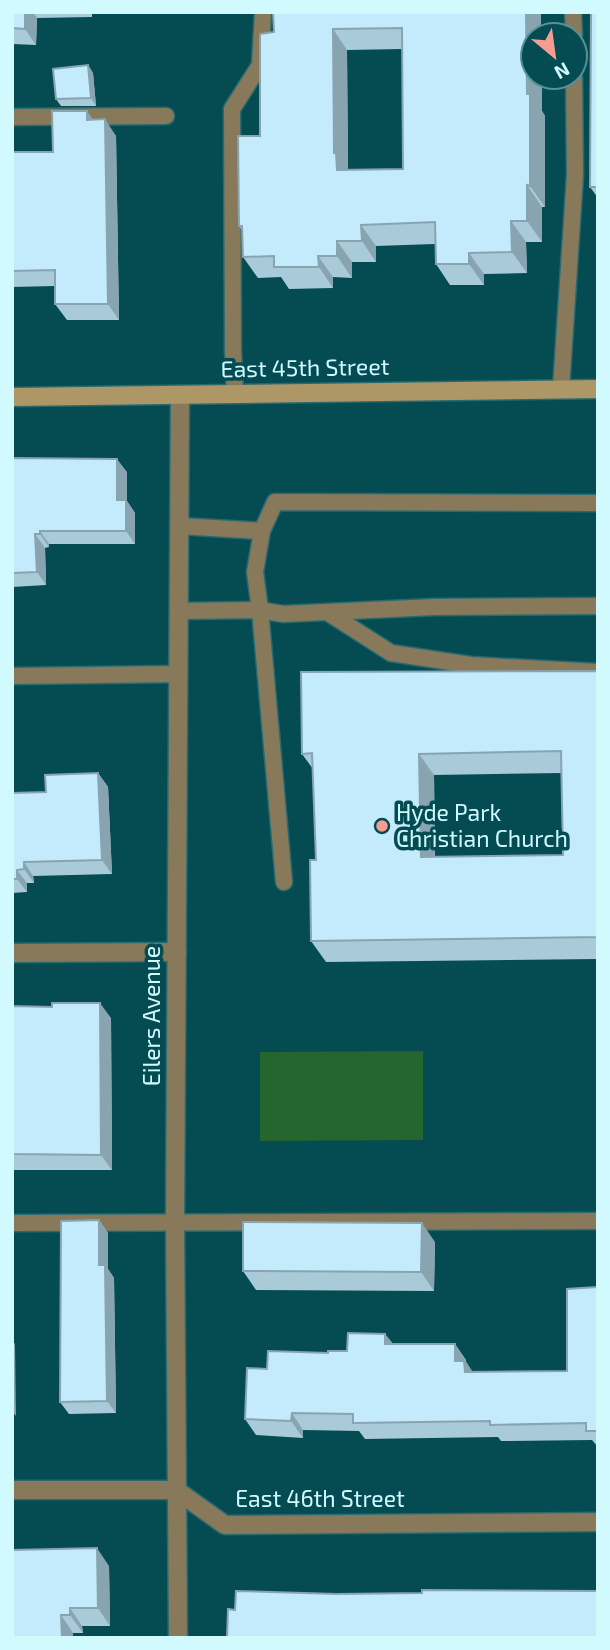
<svg xmlns="http://www.w3.org/2000/svg" width="610" height="1650" font-family="'Exo 2',sans-serif">
	<style>
		.green { fill: #24662d }
		.lines { fill: none; stroke-linecap: round; stroke-linejoin: round }
		.service-casing { stroke: #296a71; stroke-width: 19 }
		.minor-casing { stroke: #296a71; stroke-width: 21 }
		.secondary-casing { stroke: #296a71; stroke-width: 21 }
		.service { stroke: #87795a; stroke-width: 16 }
		.minor { stroke: #87795a; stroke-width: 18 }
		.secondary { stroke: #ad9766; stroke-width: 18 }
		.wall { fill: #a8cad9; fill-rule: evenodd }
		.shaded-wall { fill: #88a4b0 }
		.building { fill: #c3ebfc; stroke: #88a4b0; stroke-width: 2; fill-rule: evenodd }
		.poi-dot { fill: #f59c93; stroke: #044b52; stroke-width: 2.5 }
		.labels { text-anchor: middle; stroke-width: 7; stroke-linejoin: round; paint-order: stroke }
		.street-label { font-size: 23px; fill: #d1faff; stroke: #044b52 }
		.poi-label { font-size: 23px; fill: #d1faff; stroke: #044b52; text-anchor: start }
	</style>
	<rect width="100%" height="100%" fill="#044b52"/>
	<path class="green" d="M423,1051V1140L260,1141V1052Z"/>
	<g class="lines">
		<g class="service-casing">
			<g id="service">
				<path d="M573,12L574,35"/>
				<path d="M12,117L166,116"/>
				<path d="M561,389L575,175L574,77"/>
				<path d="M235,394L233,351L232,109L260,65L263,12"/>
				<path d="M598,503L275,502L262,531L255,572L260,610L283,614L434,607L598,606"/>
				<path d="M180,526L262,531"/>
				<path d="M179,611L260,610L284,882"/>
				<path d="M327,612L391,653L471,665L598,672"/>
				<path d="M12,676L178,674"/>
				<path d="M12,1223L598,1221"/>
			</g>
		</g>
		<g class="minor-casing">
			<g id="minor">
				<path d="M12,953L177,952"/>
				<path d="M12,1490H176L225,1525L598,1522"/>
				<path d="M178,1638L175,1222L180,395"/>
			</g>
		</g>
		<g class="secondary-casing">
			<path id="secondary" d="M12,397L598,389"/>
		</g>
		<use href="#service" class="service"/>
		<use href="#minor" class="minor"/>
		<use href="#secondary" class="secondary"/>
	</g>
	<g class="wall">
		<path d="M12,12H92V17L37,18L36,45L12,44Z"/>
		<path d="M207,12H253L252,13L209,14Z"/>
		<path d="M541,12V35H533L542,111L545,116V207H542V242H526L527,273L484,274V285H450L436,264L435,244L376,246V262H352V278L333,277V288L289,289L281,277L258,278L243,257L242,230L239,226L260,136L274,32ZM402,49L403,169L348,170L347,50Z"/>
		<path d="M598,12V198L590,187Z"/>
		<path d="M88,65L93,73L96,106H61L56,99Z"/>
		<path d="M93,120L116,136L119,320H67L55,304V286L12,287V152H53Z"/>
		<path d="M12,458L127,472V501L135,513V544H49V547L45,548L46,585L12,587Z"/>
		<path d="M598,671V959L326,962L311,941L316,860L313,769L302,754ZM562,773L563,855L435,857L434,775Z"/>
		<path d="M98,773L108,787L112,874L33,876L34,883H27V892L12,893V793L46,792Z"/>
		<path d="M12,1006L111,1018L112,1170H12Z"/>
		<path d="M99,1220L108,1233V1269L114,1278L116,1413L69,1414L60,1402Z"/>
		<path d="M435,1242L434,1291L256,1290L243,1271Z"/>
		<path d="M598,1255V1447L592,1440L501,1441L498,1437L365,1439L359,1431L303,1430V1438L256,1435L245,1419L267,1369L328,1353L347,1351L385,1334L393,1344H455L466,1360V1363L472,1372L567,1371L597,1287Z"/>
		<path d="M109,1566L110,1626H82L83,1633H73V1638H12Z"/>
	</g>
	<g class="shaded-wall">
		<path d="M25,12H33L37,18L36,45L25,29Z"/>
		<path d="M526,12H541V35H533V77H542V111L545,116V207L530,186Z"/>
		<path d="M333,29L347,50L348,171L337,170L334,153Z"/>
		<path d="M88,65L93,73L96,106L91,98Z"/>
		<path d="M87,111L98,127L87,120Z"/>
		<path d="M105,119L116,136L119,320L108,304Z"/>
		<path d="M527,185L542,207V242L527,221Z"/>
		<path d="M511,221L526,242L527,273L512,252Z"/>
		<path d="M361,225L376,246V262L362,241Z"/>
		<path d="M337,241L352,262V278L337,256Z"/>
		<path d="M469,253L484,274V285L469,264Z"/>
		<path d="M318,256L333,277V288L319,267Z"/>
		<path d="M117,459L127,472V501L135,513V544L126,531L117,500Z"/>
		<path d="M40,531L49,544V547L40,534Z"/>
		<path d="M35,534L45,548L46,585L37,572Z"/>
		<path d="M419,754L434,775L435,878L421,857Z"/>
		<path d="M98,773L108,787L112,874L102,860Z"/>
		<path d="M24,862L33,876L34,883L24,869Z"/>
		<path d="M17,870L27,883V892L17,879Z"/>
		<path d="M100,1003L111,1018L112,1170L101,1155Z"/>
		<path d="M99,1220L108,1233V1269L114,1278L116,1413L107,1401L99,1265Z"/>
		<path d="M422,1223L435,1242L434,1291L421,1272Z"/>
		<path d="M12,1232L13,1233L14,1276L12,1274Z"/>
		<path d="M385,1334L397,1350L385,1344Z"/>
		<path d="M12,1340L15,1344L16,1416L12,1411Z"/>
		<path d="M455,1344L476,1377V1388L455,1361Z"/>
		<path d="M292,1413L303,1430V1438L291,1421Z"/>
		<path d="M97,1548L109,1566L110,1626L98,1608Z"/>
		<path d="M70,1608L82,1626L83,1633L70,1615Z"/>
		<path d="M61,1615L73,1633V1638H62Z"/>
	</g>
	<g class="building">
		<path d="M12,12H25V29L12,28Z"/>
		<path d="M273,12H526L527,94H530V186L527,185V221H511L512,252L469,253V264H436L435,222L361,225L362,241H337V256H318L319,267H274V256L243,257L242,226H239L238,136H260V34L274,32ZM402,28L403,169L337,170L336,153H334L333,29Z"/>
		<path d="M591,12H598V187H590Z"/>
		<path d="M88,65L91,98L56,99L53,69Z"/>
		<path d="M52,111H87V120L105,119L108,304H55V270L12,271V152H53Z"/>
		<path d="M12,458L117,459V500H126V531H40V534H35L37,572L12,573Z"/>
		<path d="M598,671V937L311,941L310,860H316L312,753L302,754L301,672ZM561,751L563,855L421,857L419,754Z"/>
		<path d="M98,773L102,860L24,862V869L17,870V879H12V793L46,792L45,775Z"/>
		<path d="M52,1003H100L101,1155L12,1154V1006L52,1007Z"/>
		<path d="M99,1220V1265H105L107,1401L60,1402L61,1221Z"/>
		<path d="M243,1222L422,1223L421,1272L243,1271Z"/>
		<path d="M598,1255V1431H586V1423L490,1425V1421L353,1423V1414L292,1413L291,1421L245,1419L247,1368L267,1369L268,1351L328,1353V1351H347L348,1333L385,1334V1344H455V1361H464L465,1372L567,1371V1289L597,1287Z"/>
		<path d="M97,1548L98,1608H70V1615H61L62,1638H12V1550Z"/>
		<path d="M422,1590L598,1591V1638H227L228,1609L235,1610L236,1591L337,1594L422,1593Z"/>
	</g>
	<circle class="poi-dot" cx="382" cy="826" r="7"/>
	<g class="labels">
		<g class="street-label">
			<text transform="translate(305 368) rotate(-1)" y="8">East 45th Street</text>
			<text transform="translate(152 1016) rotate(-90)" y="8">Eilers Avenue</text>
			<text x="320" y="1507">East 46th Street</text>
		</g>
		<g class="poi-label">
			<text x="396" y="821">Hyde Park<tspan x="396" dy="26">Christian Church</tspan></text>
		</g>
	</g>
	<rect width="610" height="1650" fill="none" stroke="#d1faff" stroke-width="28"/>
	<g transform="translate(554 56) rotate(151)"><circle r="33" fill="#044b52" stroke="#569197" stroke-width="2"/>
	<path d="M0-5L12 26L0 18L-12 26Z" fill="#f59c93"/>
	<text y="-10" font-size="19" font-weight="bold" text-anchor="middle" fill="#d1faff">N</text>
	</g>
</svg>
